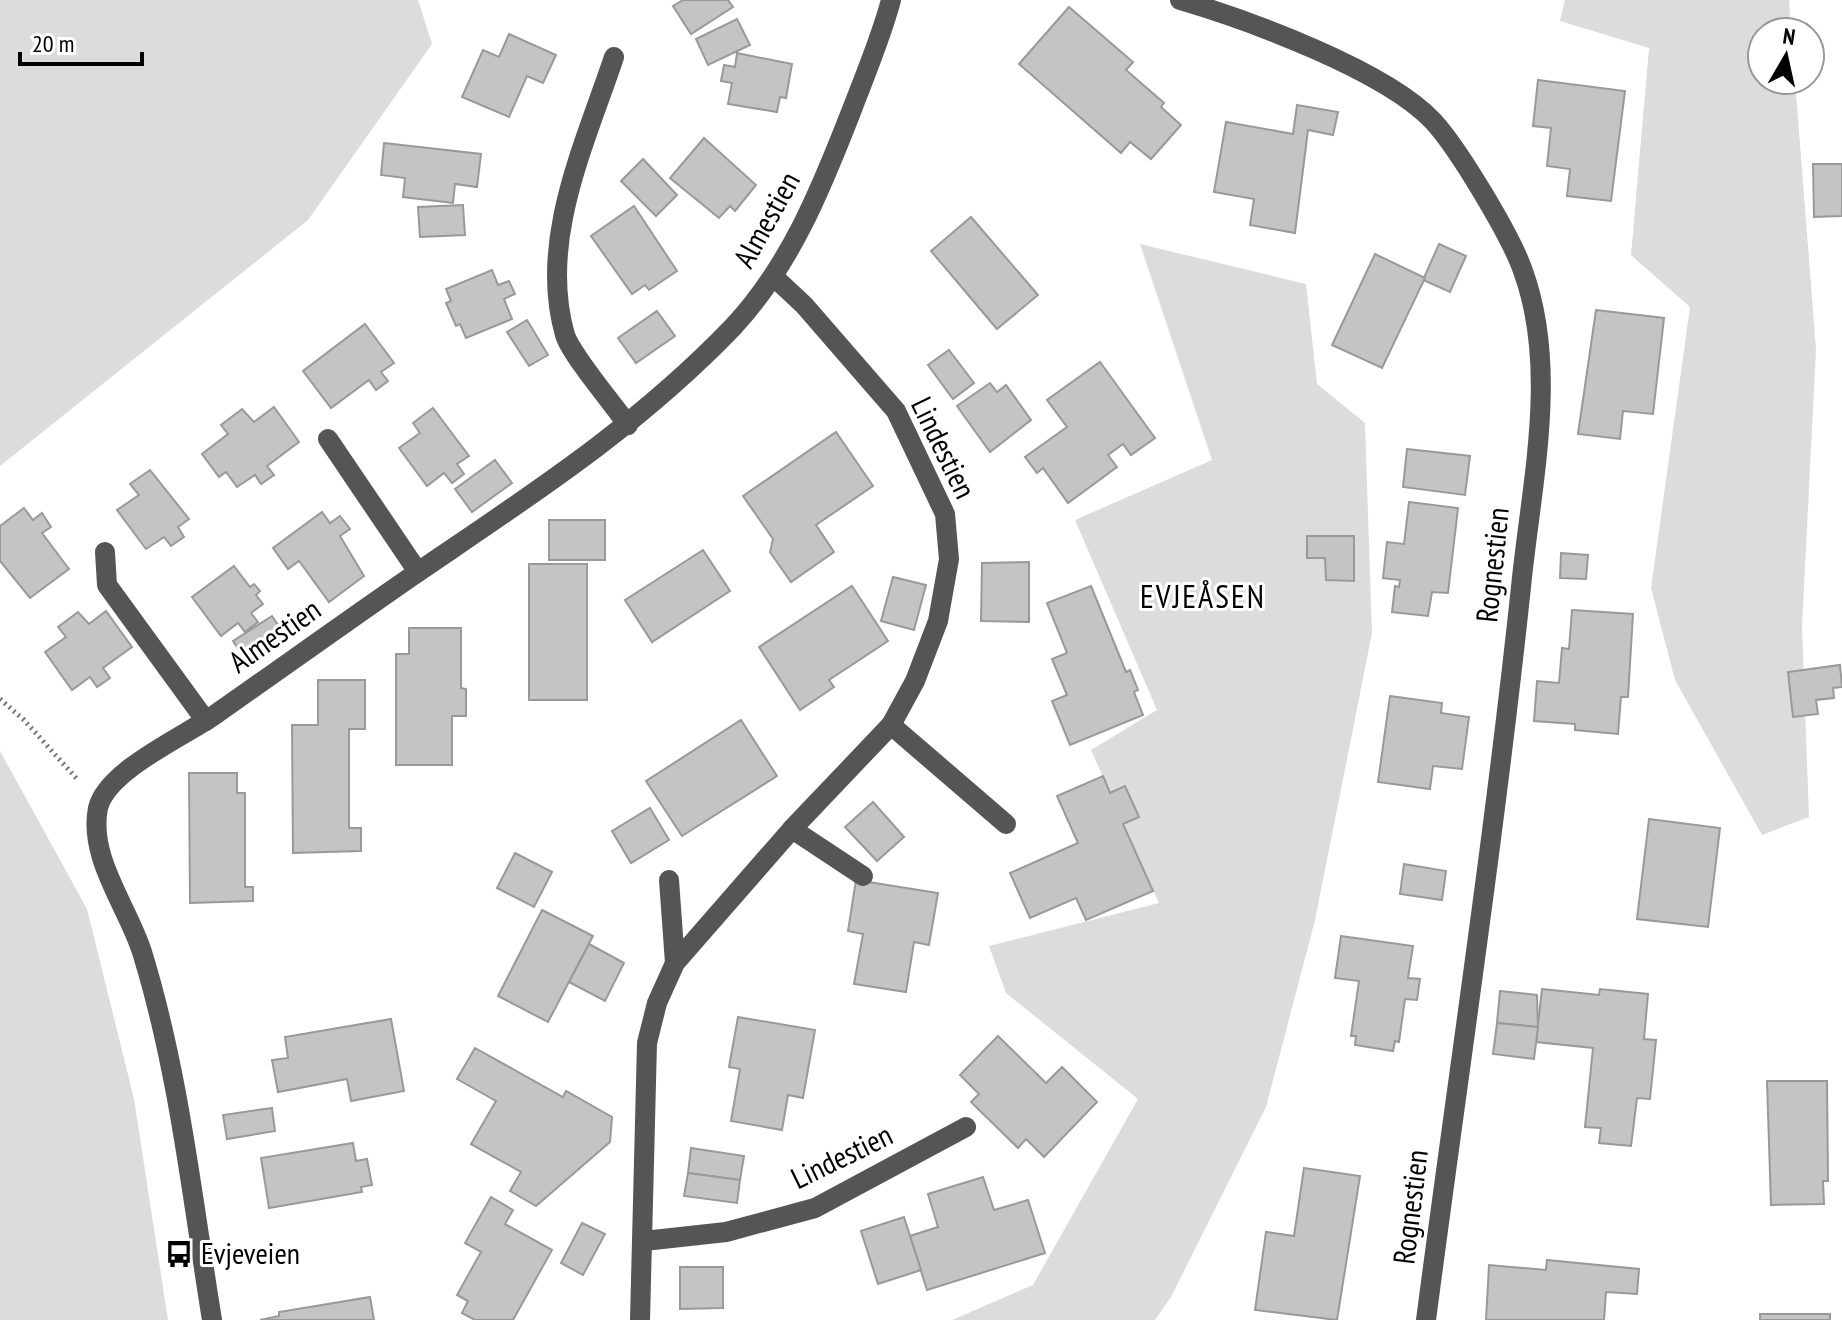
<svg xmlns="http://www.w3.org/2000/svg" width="1842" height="1320" font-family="'PT Sans Narrow',sans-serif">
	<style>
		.green { fill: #dcdcdc }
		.building { fill: #c4c4c4; stroke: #999; stroke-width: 2 }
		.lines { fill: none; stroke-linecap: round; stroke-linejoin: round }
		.path { stroke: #777; stroke-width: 5; stroke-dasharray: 2 4; stroke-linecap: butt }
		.minor { stroke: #555; stroke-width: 20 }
		.labels { text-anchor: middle; stroke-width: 6; stroke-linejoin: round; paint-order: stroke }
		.street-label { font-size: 30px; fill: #000; stroke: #fff }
		.poi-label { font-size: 30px; fill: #000; stroke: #fff; text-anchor: start }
		.neighbourhood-label { font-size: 32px; letter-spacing: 2px; fill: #000; stroke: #fff }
	</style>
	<rect width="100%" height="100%" fill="#fff"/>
	<g class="green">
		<path d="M0,0H418L432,44L308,220L0,466Z"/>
		<path d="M1565,0H1789L1791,32H1762V80H1795L1816,349L1802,627L1809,817L1762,835L1675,680L1651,588L1690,307L1631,255L1649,48L1560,21Z"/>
		<path d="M1140,244L1306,284L1317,384L1365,423L1372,633L1315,920L1266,1107L1171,1297L1155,1320H952L1033,1285L1138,1099L1006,993L989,946L1159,903L1091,750L1157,710L1075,520L1212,460Z"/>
		<path d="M0,751L87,909L134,1099L168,1320H0Z"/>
	</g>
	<g class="building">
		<path d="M683,0H728L733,7L691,34L673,6Z"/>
		<path d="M1069,7L1133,62L1126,70L1164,103L1161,107L1181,125L1151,159L1130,142L1121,153L1019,64Z"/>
		<path d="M737,19L750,45L708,65L696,39Z"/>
		<path d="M509,34L556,55L543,83L527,76L509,117L462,97L483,50L499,57Z"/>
		<path d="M737,53L792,64L786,98L780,97L777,112L728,104L732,83L721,81L724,65L735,67Z"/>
		<path d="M1538,80L1625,91L1611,201L1567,196L1570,169L1547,166L1551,128L1533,126Z"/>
		<path d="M1297,105L1338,112L1333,135L1308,130L1295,233L1250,225L1254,199L1214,192L1226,122L1293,134Z"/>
		<path d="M704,138L756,185L735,211L730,206L719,218L670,178Z"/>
		<path d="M384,143L481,154L477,187L455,184L453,203L403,197L405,178L381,175Z"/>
		<path d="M643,159L677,195L656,216L621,181Z"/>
		<path d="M1813,164H1842V216L1814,217Z"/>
		<path d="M463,205L465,235L420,237L418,207Z"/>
		<path d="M634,206L677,271L649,290L645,285L632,294L591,236Z"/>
		<path d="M971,217L1038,295L997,329L931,251Z"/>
		<path d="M1439,244L1466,256L1450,292L1423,280Z"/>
		<path d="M1375,254L1425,278L1382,368L1332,345Z"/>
		<path d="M492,270L498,285L509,281L515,294L504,299L512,319L466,338L460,324L456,326L446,303L451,301L446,289Z"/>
		<path d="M1596,310L1664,318L1653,414L1623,411L1620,439L1578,434Z"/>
		<path d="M657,311L675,336L636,363L618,338Z"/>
		<path d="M527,320L548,355L529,366L507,332Z"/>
		<path d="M365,324L394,363L381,372L388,381L376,390L369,380L331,408L303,371Z"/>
		<path d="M949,350L974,383L953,399L928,365Z"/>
		<path d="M1100,362L1155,438L1131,455L1123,444L1108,455L1117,467L1068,503L1043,468L1037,473L1025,457L1067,427L1047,400Z"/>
		<path d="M990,383L997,392L1006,385L1031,420L990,452L957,406Z"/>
		<path d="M274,407L299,442L267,466L274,475L261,484L255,475L237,487L226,472L219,477L202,454L228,434L221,425L242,409L254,422Z"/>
		<path d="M433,408L469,456L457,464L464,474L452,483L444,473L427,486L399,448L420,433L413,423Z"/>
		<path d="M836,432L873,486L816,525L834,552L791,582L770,552L773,539L743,496Z"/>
		<path d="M1407,449L1470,456L1465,495L1403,487Z"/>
		<path d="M495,460L512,483L472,512L455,489Z"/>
		<path d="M150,470L189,519L178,527L184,537L171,546L164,537L146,549L117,510L139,495L130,484Z"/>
		<path d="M1409,502L1458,508L1448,593L1432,592L1428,616L1392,612L1395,586L1399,587L1400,580L1383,578L1387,542L1404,544Z"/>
		<path d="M24,508L33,520L42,513L51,527L42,533L69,569L30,598L0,561V526Z"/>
		<path d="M322,512L330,523L340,516L350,529L340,536L364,576L329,602L299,561L288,569L273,548Z"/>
		<rect x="549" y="520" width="56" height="40"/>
		<path d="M1307,536H1354V581L1326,580L1325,558H1307Z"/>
		<path d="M703,550L730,591L652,642L625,600Z"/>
		<path d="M1561,553L1588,555L1586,579L1560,578Z"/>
		<path d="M1029,562V622L981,621L982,563Z"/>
		<rect x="529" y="564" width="58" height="136"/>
		<path d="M234,566L250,587L254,584L260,591L256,595L263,604L251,613L258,622L245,632L238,623L221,636L192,597Z"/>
		<path d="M893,577L926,585L914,630L881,621Z"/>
		<path d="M852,586L888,641L829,680L834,687L800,710L759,647Z"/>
		<path d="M1091,586L1126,672L1130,670L1138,690L1134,692L1143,715L1070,745L1052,701L1067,695L1052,659L1067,653L1047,603Z"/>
		<path d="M1572,610L1633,614L1628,697H1621L1618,734L1575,730V724L1534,721L1537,681L1559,683L1562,648L1569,649Z"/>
		<path d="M106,611L132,647L103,668L110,678L97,687L90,677L72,690L45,652L66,637L58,627L78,612L89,624Z"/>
		<path d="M272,616L286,637L247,662L233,641Z"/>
		<path d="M409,628H461V688L466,689V716H452V765H396V654H409Z"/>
		<path d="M1840,665L1842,687L1833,688L1834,698L1816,700L1818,714L1793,717L1788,672Z"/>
		<path d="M318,680H365V729H349V828H361V851L293,853L292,725H318Z"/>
		<path d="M1390,696L1442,703L1441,713L1469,717L1462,769L1433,766L1430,789L1378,782Z"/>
		<path d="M741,720L777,776L682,836L646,781Z"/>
		<path d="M189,773H237V793H245V887H253V901L190,903Z"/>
		<path d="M1103,776L1110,793L1125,786L1139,817L1123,824L1153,891L1086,920L1076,898L1030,918L1010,873L1078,843L1057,796Z"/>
		<path d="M873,802L904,837L877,861L845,827Z"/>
		<path d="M650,808L669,840L631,863L612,831Z"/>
		<path d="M1649,819L1720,828L1708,927L1637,919Z"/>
		<path d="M515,853L552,872L534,907L497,888Z"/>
		<path d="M1404,864L1446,871L1442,900L1400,894Z"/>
		<path d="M856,880L938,893L929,945L914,942L906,992L854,984L863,934L848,931Z"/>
		<path d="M542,910L593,936L548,1022L498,996Z"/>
		<path d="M1341,936L1413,946L1408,978L1420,979L1417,1000L1405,999L1399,1042L1395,1041L1393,1051L1355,1045L1356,1036H1351L1359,981L1335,978Z"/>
		<path d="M589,944L624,963L605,1001L569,982Z"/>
		<path d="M1542,989L1599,995L1600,989L1648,994L1644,1039L1656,1040L1650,1099L1637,1098L1631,1146L1599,1143L1601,1128L1585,1127L1593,1048L1536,1042Z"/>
		<path d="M1500,991L1537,995L1538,1027L1497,1023Z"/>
		<path d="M738,1017L815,1030L803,1098L788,1095L782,1130L731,1121L740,1069L729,1067Z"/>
		<path d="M391,1019L404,1091L351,1101L347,1079L278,1092L272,1060L288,1058L285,1037Z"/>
		<path d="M1497,1023L1538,1027L1534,1059L1493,1054Z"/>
		<path d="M998,1036L1046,1083L1062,1067L1097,1102L1044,1157L1026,1139L1018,1148L971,1102L979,1094L960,1075Z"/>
		<path d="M475,1048L563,1097L566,1091L612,1117L610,1142L536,1206L510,1191L521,1172L471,1144L496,1101L457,1079Z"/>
		<path d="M1767,1081H1827L1828,1181H1823L1824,1204L1771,1205Z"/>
		<path d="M272,1108L275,1131L227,1139L223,1115Z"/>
		<path d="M353,1143L356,1161L367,1159L372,1185L361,1187L362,1192L269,1208L261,1158Z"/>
		<path d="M691,1148L744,1156L740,1180L688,1173Z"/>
		<path d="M1304,1168L1360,1176L1337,1320L1255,1310L1266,1232L1294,1236Z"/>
		<path d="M688,1173L740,1180L737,1203L684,1196Z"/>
		<path d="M983,1177L994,1210L1028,1200L1045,1253L927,1290L910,1236L938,1227L928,1194Z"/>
		<path d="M491,1197L513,1210L505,1224L552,1250L513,1320H475L462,1313L468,1301L457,1295L481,1252L465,1243Z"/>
		<path d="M904,1217L921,1270L878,1284L861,1231Z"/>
		<path d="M582,1223L605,1234L583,1275L561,1263Z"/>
		<path d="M1547,1260L1639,1269L1637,1294L1606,1292L1604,1320H1486L1489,1265L1546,1270Z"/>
		<path d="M680,1267H723V1308L680,1309Z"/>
		<path d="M370,1297L374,1320H260L279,1316V1312Z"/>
		<rect x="1760" y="1314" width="70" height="6"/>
	</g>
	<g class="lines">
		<path class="path" d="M0,699L24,720L77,779"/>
		<g class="minor">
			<path d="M1180,0C1248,20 1385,70 1433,121C1458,148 1511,236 1523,271C1559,370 1531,485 1521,587C1495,832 1458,1076 1426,1320"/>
			<path d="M614,57C585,144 538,241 565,335C572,356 613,404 628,425"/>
			<path d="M328,439L418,572"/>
			<path d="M105,552L107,585L206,721"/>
			<path d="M891,725L1006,824"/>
			<path d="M792,829L863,876"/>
			<path d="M669,880L675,963"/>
			<path d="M644,1241L726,1232L815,1208L966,1127"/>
			<path d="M212,1320C192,1197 179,1072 142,952C128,907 88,858 98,808C107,770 185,736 216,714C283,667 350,619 418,572C531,495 637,427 733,327C790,266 821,189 851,112C865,75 881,38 891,0"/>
			<path d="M640,1320L647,1043L657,1003L675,963L792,829L891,725L915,681L938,621L949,559L945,514L896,411L804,305L774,277"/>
		</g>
	</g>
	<defs>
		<g id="bus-bare" transform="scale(2.16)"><path d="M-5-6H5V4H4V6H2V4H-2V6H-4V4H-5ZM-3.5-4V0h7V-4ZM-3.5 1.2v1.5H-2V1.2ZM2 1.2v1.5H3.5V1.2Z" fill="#000" stroke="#fff" stroke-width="2.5" paint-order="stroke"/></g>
	</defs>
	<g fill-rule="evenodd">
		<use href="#bus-bare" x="179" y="1254"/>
	</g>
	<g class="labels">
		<g class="street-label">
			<text transform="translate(767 220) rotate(-61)" y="10">Almestien</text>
			<text transform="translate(943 448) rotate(64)" y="10">Lindestien</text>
			<text transform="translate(1493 565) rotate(-84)" y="10">Rognestien</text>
			<text transform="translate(275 636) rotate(-35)" y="10">Almestien</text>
			<text transform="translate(842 1157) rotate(-26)" y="10">Lindestien</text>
			<text transform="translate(1411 1207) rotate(-83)" y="10">Rognestien</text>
		</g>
		<g class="poi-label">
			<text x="201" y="1264">Evjeveien</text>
		</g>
		<g class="neighbourhood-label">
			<text x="1203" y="608">EVJEÅSEN</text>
		</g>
	</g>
	<g transform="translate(1786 56) rotate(9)"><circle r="38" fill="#ffffff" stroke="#999999" stroke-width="2"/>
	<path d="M0-6L14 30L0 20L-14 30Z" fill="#000000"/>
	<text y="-12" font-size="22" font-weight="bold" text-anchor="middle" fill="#000000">N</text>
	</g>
	<path d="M20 52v12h122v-12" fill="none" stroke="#000000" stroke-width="4"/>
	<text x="32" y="52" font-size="24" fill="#000000" stroke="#ffffff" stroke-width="6" paint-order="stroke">20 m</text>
</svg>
